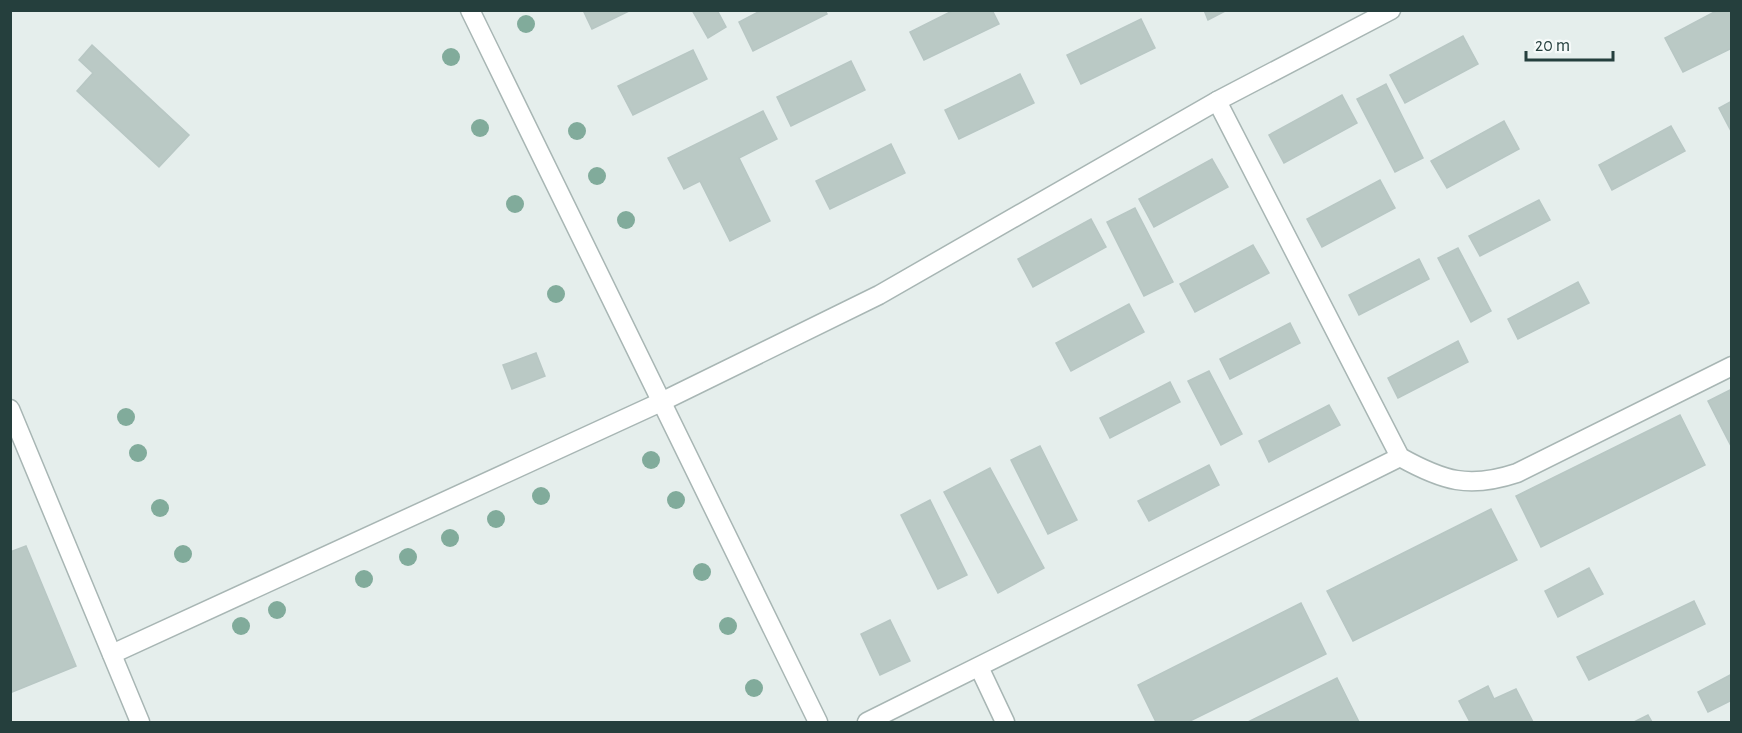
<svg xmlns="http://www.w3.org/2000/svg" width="1742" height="733" font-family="'Alegreya Sans',sans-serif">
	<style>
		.building { fill: #bac9c5; stroke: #b8c7c4; stroke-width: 1.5 }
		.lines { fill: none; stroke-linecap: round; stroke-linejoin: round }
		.minor-casing { stroke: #a8b6b4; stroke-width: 21 }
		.minor { stroke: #fff; stroke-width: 18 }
		.tree { fill: #81ab9b }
	</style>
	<rect width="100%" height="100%" fill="#e5eeec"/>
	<g class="building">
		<path d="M583,10H631L592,29Z"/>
		<path d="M692,10H717L726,27L708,38Z"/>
		<path d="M762,10H825L827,14L753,51L739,22Z"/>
		<path d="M954,10H992L999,24L924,60L910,32Z"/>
		<path d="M1204,10H1227L1208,20Z"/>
		<path d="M1718,10H1732V48L1683,72L1665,38Z"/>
		<path d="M1141,19L1155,48L1081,84L1067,55Z"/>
		<path d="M1463,36L1478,64L1405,103L1390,75Z"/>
		<path d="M92,45L189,135L159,167L77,91L93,73L79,60Z"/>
		<path d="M693,50L707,79L633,115L618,86Z"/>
		<path d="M851,61L865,90L791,126L777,97Z"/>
		<path d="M1020,74L1034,103L959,139L945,110Z"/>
		<path d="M1386,84L1423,158L1395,172L1357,99Z"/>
		<path d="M1342,95L1357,123L1284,163L1269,135Z"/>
		<path d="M1732,101V133L1719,108Z"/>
		<path d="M763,111L777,139L739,158L770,221L730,241L700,181L684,189L668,158Z"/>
		<path d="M1504,121L1519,149L1447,188L1431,161Z"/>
		<path d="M1671,126L1685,151L1612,190L1599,165Z"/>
		<path d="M891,144L905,173L830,209L816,181Z"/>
		<path d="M1212,159L1228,187L1154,227L1139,199Z"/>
		<path d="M1380,180L1395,208L1322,247L1307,219Z"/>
		<path d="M1539,200L1550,220L1480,256L1469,236Z"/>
		<path d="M1135,208L1173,282L1144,296L1107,222Z"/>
		<path d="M1091,219L1106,247L1033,287L1018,259Z"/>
		<path d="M1253,245L1269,273L1195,312L1180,284Z"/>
		<path d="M1458,248L1491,311L1471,322L1438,258Z"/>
		<path d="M1419,259L1429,279L1359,315L1349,295Z"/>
		<path d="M1578,282L1589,303L1518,339L1508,319Z"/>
		<path d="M1129,304L1144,332L1071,371L1056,343Z"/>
		<path d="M1290,323L1300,343L1230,379L1220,359Z"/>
		<path d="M1458,341L1468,362L1398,398L1388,378Z"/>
		<path d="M536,353L545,376L512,389L503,365Z"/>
		<path d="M1209,371L1242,434L1221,445L1188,381Z"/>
		<path d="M1170,382L1180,402L1110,438L1100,418Z"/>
		<path d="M1732,389V448L1708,401Z"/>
		<path d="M1329,405L1340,425L1269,462L1259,441Z"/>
		<path d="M1680,415L1705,465L1541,547L1516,496Z"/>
		<path d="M1040,446L1077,520L1048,534L1011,460Z"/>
		<path d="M1209,465L1219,485L1149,521L1138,501Z"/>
		<path d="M990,468L1044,568L998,593L944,492Z"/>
		<path d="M930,500L967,575L938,589L901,515Z"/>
		<path d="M1491,509L1517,560L1353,641L1327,591Z"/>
		<path d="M26,546L76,666L10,693V552Z"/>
		<path d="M1589,568L1603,594L1558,617L1545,591Z"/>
		<path d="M1694,601L1705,624L1589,680L1577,657Z"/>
		<path d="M1301,603L1326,654L1188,722H1156L1138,685Z"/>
		<path d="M890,620L910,661L880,675L861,634Z"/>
		<path d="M1732,674V700L1708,712L1698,692Z"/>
		<path d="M1337,678L1359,722H1248Z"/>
		<path d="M1488,686L1494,699L1516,689L1533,722H1470L1459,701Z"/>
		<path d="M1648,715L1652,722H1634Z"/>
	</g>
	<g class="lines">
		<g class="minor-casing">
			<g id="minor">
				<path d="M470,10L818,722"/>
				<path d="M1217,101L1400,457C1443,481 1469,489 1517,473L1732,366"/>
				<path d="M10,409L140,722"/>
				<path d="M112,654L661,402L879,295L1217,101L1391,10"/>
				<path d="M979,667L1005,722"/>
				<path d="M867,722L1400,457"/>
			</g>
		</g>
		<use href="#minor" class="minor"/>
	</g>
	<g class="tree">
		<circle cx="526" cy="24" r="9"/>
		<circle cx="451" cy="57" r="9"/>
		<circle cx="480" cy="128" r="9"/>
		<circle cx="577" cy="131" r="9"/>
		<circle cx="597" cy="176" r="9"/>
		<circle cx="515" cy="204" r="9"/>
		<circle cx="626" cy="220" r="9"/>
		<circle cx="556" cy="294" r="9"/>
		<circle cx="126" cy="417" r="9"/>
		<circle cx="138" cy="453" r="9"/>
		<circle cx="651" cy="460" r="9"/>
		<circle cx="541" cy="496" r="9"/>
		<circle cx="676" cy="500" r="9"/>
		<circle cx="160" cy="508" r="9"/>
		<circle cx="496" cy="519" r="9"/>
		<circle cx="450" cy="538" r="9"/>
		<circle cx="183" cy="554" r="9"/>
		<circle cx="408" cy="557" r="9"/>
		<circle cx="702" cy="572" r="9"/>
		<circle cx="364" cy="579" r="9"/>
		<circle cx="277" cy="610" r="9"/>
		<circle cx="241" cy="626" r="9"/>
		<circle cx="728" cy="626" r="9"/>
		<circle cx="754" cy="688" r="9"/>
	</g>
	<rect width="1742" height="733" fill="none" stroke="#253f3d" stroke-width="24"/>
	<path d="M1526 51v9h87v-9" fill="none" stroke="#253f3d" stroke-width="3"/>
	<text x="1535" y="51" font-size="18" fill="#253f3d" stroke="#f6faf9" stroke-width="4.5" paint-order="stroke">20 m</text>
</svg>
